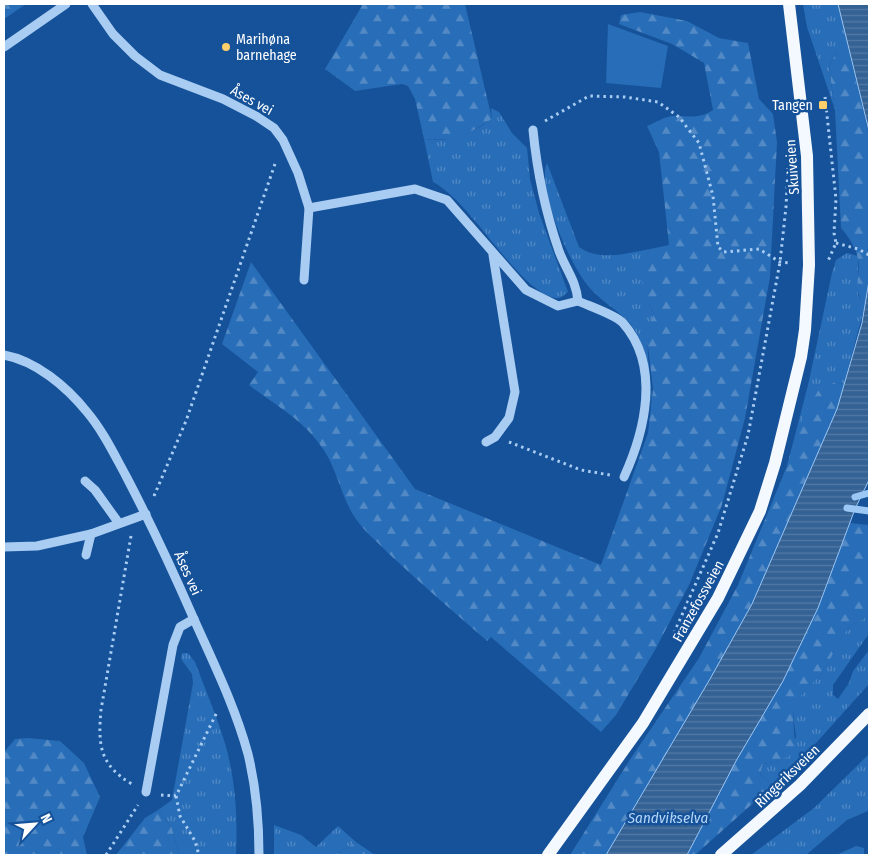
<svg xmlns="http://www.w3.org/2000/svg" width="873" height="859" font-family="'Fira Sans Condensed',sans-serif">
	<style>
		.grass { fill: url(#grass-tufts) }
		.forest { fill: url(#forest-firs) }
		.park { fill: #286db7 }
		.water { fill: url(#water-rules); stroke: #9bc7f5 }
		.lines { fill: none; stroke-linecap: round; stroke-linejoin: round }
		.stream { stroke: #9bc7f5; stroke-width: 7 }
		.path { stroke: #a9ccf2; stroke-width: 3; stroke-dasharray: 2.5 4; stroke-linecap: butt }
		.minor { stroke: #a9ccf2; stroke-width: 9 }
		.major { stroke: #f4f9ff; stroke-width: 12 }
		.poi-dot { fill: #ffd06a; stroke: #155299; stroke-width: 2 }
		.labels { text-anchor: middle; stroke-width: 5; stroke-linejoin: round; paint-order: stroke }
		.poi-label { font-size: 14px; fill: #fff; stroke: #155299; text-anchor: start }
		.street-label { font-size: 14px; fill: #fff; stroke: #155299 }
		.water-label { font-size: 15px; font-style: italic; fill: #b5d6f9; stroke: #155299 }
	</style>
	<defs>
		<pattern id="grass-tufts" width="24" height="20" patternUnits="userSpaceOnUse" patternTransform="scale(1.25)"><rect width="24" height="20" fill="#286db7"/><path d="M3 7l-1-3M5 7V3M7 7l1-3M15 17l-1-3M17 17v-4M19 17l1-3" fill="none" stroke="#538ac5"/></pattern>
		<pattern id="forest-firs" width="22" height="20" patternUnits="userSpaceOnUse" patternTransform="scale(1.25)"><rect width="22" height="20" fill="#286db7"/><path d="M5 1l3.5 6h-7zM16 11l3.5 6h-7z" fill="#538ac5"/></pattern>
		<pattern id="water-rules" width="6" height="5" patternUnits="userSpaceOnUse" patternTransform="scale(1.25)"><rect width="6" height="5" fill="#356295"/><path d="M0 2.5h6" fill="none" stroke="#537aa5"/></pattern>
	</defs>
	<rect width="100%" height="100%" fill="#155299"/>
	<g class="grass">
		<path d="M803,4H838L849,51H837L829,67L835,110L807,27Z"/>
		<path d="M491,108L499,112L512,133L527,148L530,179L539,213L568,292C564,295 561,299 555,298C517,290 474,204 433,182L424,139C458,142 465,136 492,119Z"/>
		<path d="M547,163L579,247C600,262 627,253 650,249C637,271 643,292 654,314C640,343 654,376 651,407C650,383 647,354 636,332C625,313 603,304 589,287C571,267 536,188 547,163Z"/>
		<path d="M847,253L858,256V295L865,305L844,384L835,382L787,466L808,385L832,273L836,260Z"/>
		<path d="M869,616L868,635L833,685V695L838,699L849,683L853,671L869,650V684L817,742L769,789L770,783L760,774L763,764L779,761L796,737C795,727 792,716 795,706C800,691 816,682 824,670C840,644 836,630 869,616Z"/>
		<path d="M182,653H188L195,662C204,686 214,710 222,734C235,772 238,815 236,855H179L172,828L158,810L172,800L193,683L192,674L181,659Z"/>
		<path d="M869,754L868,811L847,820L806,855H751L814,808Z"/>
		<path d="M274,825L301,835L316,847L338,826L356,842L334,855H274Z"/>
		<path d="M856,846L864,848V855H836Z"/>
	</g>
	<g class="forest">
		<path d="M4,4H26L4,19Z"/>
		<path d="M363,4H465L492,119L457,140L424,139L415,99L408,86L402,84L355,91L325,69Z"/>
		<path d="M640,12L687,21L719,38L748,43L759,99L773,114L777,142L770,277L745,418L722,505L689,585L655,650L616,715L601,732L491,637L487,641C454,612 420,583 388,553C379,543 367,534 359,523C342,502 339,474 325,452C306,421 276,406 249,385L258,372L222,344L251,262L415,489L601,565L648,433L653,389L647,338L648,327L654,314C642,289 635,275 650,249L669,245L659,152L647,126C655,123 665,116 674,116C688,116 700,119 713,110L704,63L672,44L619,24L621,15Z"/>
		<path d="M837,51H849L869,135V281L865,305C850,286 863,275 857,255C854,245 848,236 841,228L835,110L829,67Z"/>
		<path d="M835,382L844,384L837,409L752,604L710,679L606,855H570L631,758L699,658L738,585L787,466L806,411L818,391Z"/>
		<path d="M850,523L869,525V616C836,630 841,644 824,670C816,682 800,692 795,707C791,721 796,738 795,753L779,761L763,764L760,774L770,783L769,789L695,855H687L736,761L783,681L818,608Z"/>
		<path d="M28,738L60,741L84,763L100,797L83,837L87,855H4V752L15,739Z"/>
		<path d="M158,810L172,828L179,855H116L145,818Z"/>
		<path d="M356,842L375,855H334Z"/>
	</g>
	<path class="park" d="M608,24L668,46L661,88L606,83Z"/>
	<g class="water">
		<path d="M838,4H869V135V131Z"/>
		<path d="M869,281V480L855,509L818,608L783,681L736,761L687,855H606L710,679L752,604L837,409L862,323Z"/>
	</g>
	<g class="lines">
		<g class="stream">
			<path d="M855,497L869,493"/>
			<path d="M847,508L869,511"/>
		</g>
		<g class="path">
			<path d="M825,97L836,199L834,233L836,243L828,261"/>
			<path d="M545,121L589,96L625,97L658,102L679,117L699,143L713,196L718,247L724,252L759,249L780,262L791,263"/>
			<path d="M836,243L858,249L869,255"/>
			<path d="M509,442L581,470L610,475"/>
			<path d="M154,496L186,421L276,161"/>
			<path d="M131,536L101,710C98,744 99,765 132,784"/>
			<path d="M674,633L718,533L748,435L780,262L786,207L788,168"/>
			<path d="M161,795L176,796L217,712"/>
			<path d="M176,796L180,816L195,841L199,855"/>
			<path d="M106,855L138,805"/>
		</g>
		<g class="minor">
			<path d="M92,4L113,34L135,56L160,75L223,99L256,116L274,128L283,140L298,173L309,208L304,280"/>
			<path d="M4,47L66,4"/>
			<path d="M309,208L415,189L447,200L526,290L558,306L578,301C576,280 566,270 559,251C545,211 537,171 533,130"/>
			<path d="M578,301C589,306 616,315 623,323C661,366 645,431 624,477"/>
			<path d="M4,355C36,361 66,386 87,412C103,431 114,454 126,476C150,522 172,569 193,617C213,662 235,706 248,754C256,787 259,821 259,855"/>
			<path d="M486,442L495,437L509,418L515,392L493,255"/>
			<path d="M85,481L95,490L118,522"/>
			<path d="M4,547L37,546L91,534L146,514"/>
			<path d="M86,555L91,534"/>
			<path d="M146,792L173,645L180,627L194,619"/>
		</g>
		<g class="major">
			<path d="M548,855L643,723L718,598L760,511L775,463L801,357L805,330L809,265L807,156L789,4"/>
			<path d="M721,855L800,785L869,714"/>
		</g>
	</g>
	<g class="poi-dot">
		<circle cx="226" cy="47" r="5"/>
		<rect x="818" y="100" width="10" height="10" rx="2.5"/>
	</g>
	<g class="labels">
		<g class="poi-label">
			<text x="236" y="44">Marihøna<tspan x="236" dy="16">barnehage</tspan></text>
			<text x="813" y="110" text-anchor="end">Tangen</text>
		</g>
		<g class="street-label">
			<text transform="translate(252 100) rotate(29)" y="5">Åses vei</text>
			<text transform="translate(792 167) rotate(-94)" y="5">Skuiveien</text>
			<text transform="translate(188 573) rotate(66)" y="5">Åses vei</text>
			<text transform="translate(698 601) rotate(-61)" y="5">Franzefossveien</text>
			<text transform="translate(787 776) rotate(-44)" y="5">Ringeriksveien</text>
		</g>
		<g class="water-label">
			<text x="668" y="823">Sandvikselva</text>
		</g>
	</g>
	<rect width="873" height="859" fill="none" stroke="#ffffff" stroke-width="10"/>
	<g transform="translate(35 824) rotate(64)" stroke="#155299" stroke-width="4" paint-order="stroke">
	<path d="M0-4L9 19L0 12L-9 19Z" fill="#ffffff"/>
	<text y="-8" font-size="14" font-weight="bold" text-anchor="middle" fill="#ffffff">N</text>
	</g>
</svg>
